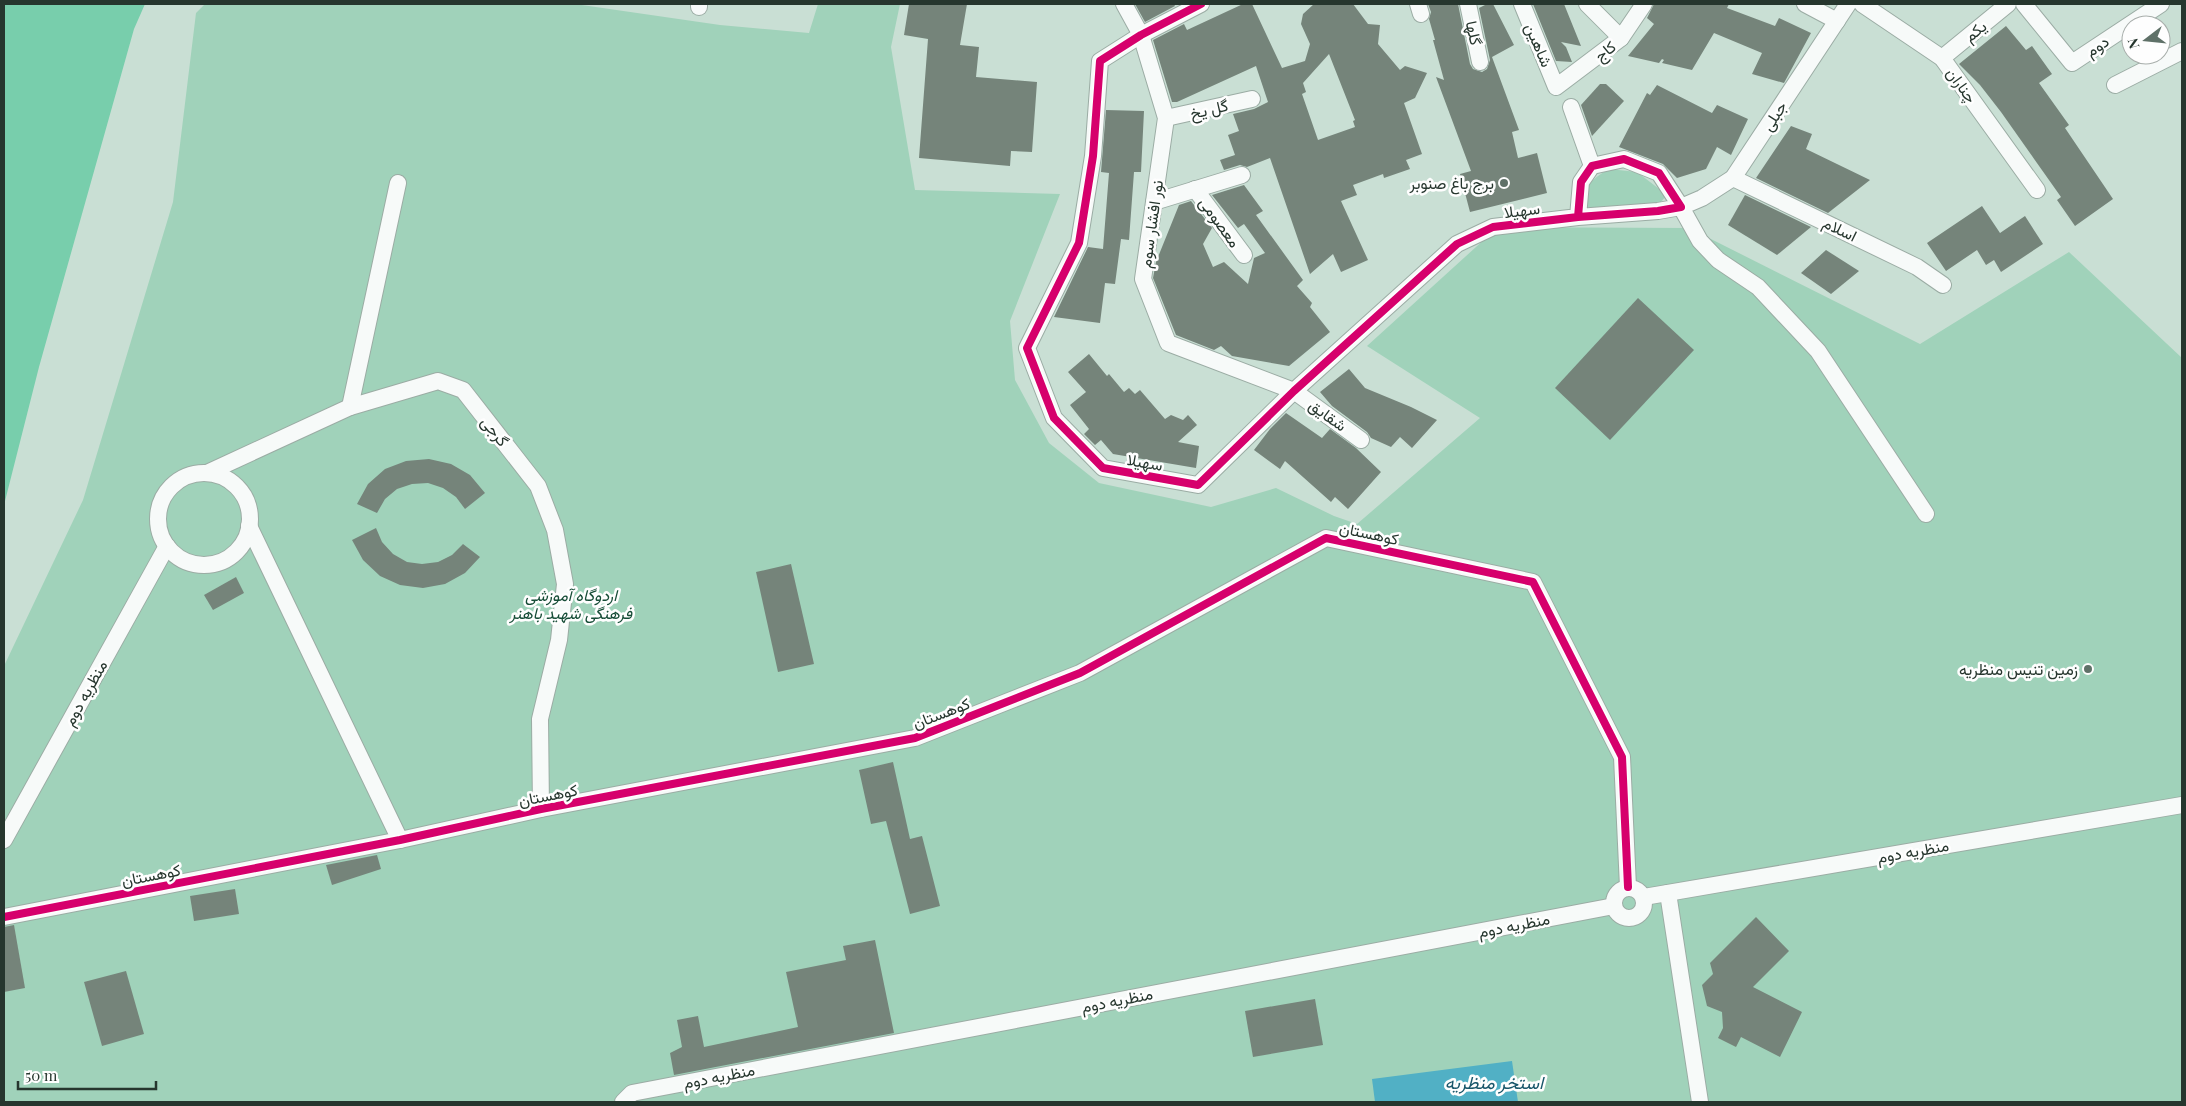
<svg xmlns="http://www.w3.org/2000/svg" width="2186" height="1106" font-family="'Playfair Display',Vazirmatn,serif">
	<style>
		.green { fill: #a0d2ba }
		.forest { fill: #78ceac }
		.water { fill: #51b0c5 }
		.building { fill: #75847a; fill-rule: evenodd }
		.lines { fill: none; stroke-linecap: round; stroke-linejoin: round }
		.street-casing { stroke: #9baca4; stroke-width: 18 }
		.street { stroke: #f7faf9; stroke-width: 16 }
		.cycleway-casing { stroke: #fefefe; stroke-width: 11 }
		.cycleway { stroke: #d6006c; stroke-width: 8 }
		.poi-dot { fill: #5f7168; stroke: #fefefe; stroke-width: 2 }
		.labels { text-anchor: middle; stroke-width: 5; stroke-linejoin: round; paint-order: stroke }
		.street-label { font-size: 16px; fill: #26362e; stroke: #fefefe }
		.poi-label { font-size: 16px; fill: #26362e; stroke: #fefefe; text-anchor: end }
		.park-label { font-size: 16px; font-style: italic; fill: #154c36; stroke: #fefefe }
		.water-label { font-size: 18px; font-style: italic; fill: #18566a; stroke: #fefefe }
	</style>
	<rect width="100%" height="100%" fill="#c9dfd4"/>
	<g class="green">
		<path d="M205,4H575L720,25L809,33L818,4H900L891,47L915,190L1060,194L1010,321L1015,380L1049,443L1099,483L1211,507L1276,488L1334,516L1357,524L1480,418L1367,346L1498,227L1689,228L1920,344L2069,252L2182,358V1102H4V666L83,500L173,202L196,13Z"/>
		<path d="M1609,169L1637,172L1667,195L1659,204L1597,208L1585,207C1585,184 1591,180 1609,169Z"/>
	</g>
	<path class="forest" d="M4,4H145L134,29L39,367L4,505Z"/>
	<path class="water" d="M1512,1061L1518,1102H1375L1372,1079Z"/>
	<g class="building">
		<path d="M909,4H967L960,45L979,47L976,77L1037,82L1032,152L1011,151L1010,166L919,158L928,39L904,35Z"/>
		<path d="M1135,4H1174L1175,6L1145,22Z"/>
		<path d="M1243,4H1252L1282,68L1305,61L1310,44L1301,24L1303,14L1314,4H1353L1368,24L1380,25L1378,44L1400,70L1405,66L1427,73L1415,98L1404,103L1422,154L1406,160L1410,169L1384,178L1383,174L1353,185L1357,195L1341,201L1368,260L1341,272L1333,254L1310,274L1270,158L1247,167L1240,165L1224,170L1220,160L1235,155L1228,135L1239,131L1233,114L1254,109L1268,102L1256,66L1177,102H1172L1153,40L1184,24L1187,30ZM1329,54L1355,120L1353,121L1355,127L1318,140L1302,94L1306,92L1303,83Z"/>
		<path d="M1428,4H1458L1470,64L1473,69L1482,72L1487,69L1490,60L1479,8L1487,4H1493L1514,45L1492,57L1519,130L1512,132L1518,158L1537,153L1547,193L1470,212L1460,174L1471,171L1436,77L1444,80L1433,40H1435L1429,19L1431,12Z"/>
		<path d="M1533,4H1564L1581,46L1561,42L1566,47L1572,62L1556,61Z"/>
		<path d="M1654,4H1729L1727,8L1775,26L1779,18L1811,33L1784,83L1752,74L1762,53L1714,33L1692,70L1662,63L1664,60L1662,59L1659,63L1628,56L1654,24L1647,18Z"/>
		<path d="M2006,26L2026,50L2032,46L2052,74L2039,83L2069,125L2065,128L2113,199L2075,226L2057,200L2061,197L2001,112L1980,85L1959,64Z"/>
		<path d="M1600,84H1606L1624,101L1592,136L1581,105Z"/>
		<path d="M1657,85L1712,113L1717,105L1748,119L1731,155L1717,147L1706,169L1677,178L1663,164L1619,147L1647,93L1650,95Z"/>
		<path d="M1106,110L1144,111L1141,172H1134L1129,240L1121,239L1115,284L1105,283L1100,323L1054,317L1088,247L1103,249L1109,173L1101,172Z"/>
		<path d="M1791,126L1812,134L1806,149L1870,180L1828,213L1756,178Z"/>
		<path d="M1244,185L1263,211L1256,215L1303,280L1297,286L1312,303L1310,307L1330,332L1289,366L1232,356L1221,346L1214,350L1176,335L1153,278L1156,262L1179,205L1191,201L1212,228L1203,244L1213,267L1224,262L1248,284L1254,258L1265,253L1244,224L1238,228L1212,195Z"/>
		<path d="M1745,195L1811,227L1777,255L1728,225Z"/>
		<path d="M1982,206L2000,233L2025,216L2043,244L2001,272L1994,260L1986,265L1977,250L1946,271L1927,243Z"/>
		<path d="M1826,250L1859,271L1831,294L1801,273Z"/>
		<path d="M1638,298L1694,350L1610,440L1555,388Z"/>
		<path d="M1089,354L1107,376L1109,374L1124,392L1129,388L1135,394L1140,390L1165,419L1171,415L1183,420L1188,415L1197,425L1178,442L1199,446L1196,468L1113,454L1101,440L1095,445L1084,434L1089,429L1070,405L1086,392L1068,372Z"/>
		<path d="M1349,369L1365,388L1411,407L1437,420L1412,448L1400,437L1391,447L1371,438L1367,432L1332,406L1320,392Z"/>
		<path d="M1286,413L1322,438L1330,429L1356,448L1381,472L1348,509L1335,497L1331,502L1285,461L1280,469L1254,450L1270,429Z"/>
		<path d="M429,459L451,464L470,475L485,493L465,509L456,497L443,488L428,483L412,484L397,489L385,499L377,513L357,504L368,484L385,469L406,461Z"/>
		<path d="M376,528L382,542L393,554L407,562L422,564L438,562L452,555L463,544L480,557L465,573L445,584L423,588L400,585L380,576L363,560L352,540Z"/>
		<path d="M791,564L814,664L778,672L756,572Z"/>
		<path d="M236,577L244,593L213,610L204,595Z"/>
		<path d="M893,762L910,839L922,836L940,906L910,914L886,821L871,824L859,770Z"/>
		<path d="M377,855L381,869L332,885L326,865Z"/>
		<path d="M235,889L239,914L194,921L190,896Z"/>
		<path d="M1756,917L1789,951L1753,987L1802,1012L1780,1057L1741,1037L1736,1047L1718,1038L1723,1028L1722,1012L1707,1006L1702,985L1713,974L1710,963Z"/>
		<path d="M14,925L25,988L4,992V927Z"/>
		<path d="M875,940L894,1033L674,1075L670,1053L682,1047L677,1020L698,1016L704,1047L798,1027L786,972L846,960L843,946Z"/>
		<path d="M126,971L144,1034L102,1046L84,982Z"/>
		<path d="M1315,999L1323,1045L1253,1057L1245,1011Z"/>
	</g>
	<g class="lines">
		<g class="street-casing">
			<g id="street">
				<path d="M1124,4L1141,35L1166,118L1143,279L1168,343L1294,391L1361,440"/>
				<path d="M1201,4L1141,35L1100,61L1093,156L1079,243L1027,348L1054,418L1103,468L1198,485L1294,391L1457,244L1493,227L1578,217L1658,211L1681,207L1659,173L1624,159L1592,166L1581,182L1578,217"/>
				<path d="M1418,4L1421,14"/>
				<path d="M1468,4L1480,62"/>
				<path d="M1522,4L1556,87L1621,38L1644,4"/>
				<path d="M1587,4L1621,38"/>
				<path d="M1805,4L1837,21"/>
				<path d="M1848,4L1733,178L1702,198L1681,207L1700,241L1718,260L1758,287L1818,351L1926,514"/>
				<path d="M1862,4L1942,58L2037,190"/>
				<path d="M2024,4L2072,63L2161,4"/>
				<path d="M699,7V4"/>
				<path d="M1942,58L2008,4"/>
				<path d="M2115,85L2182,51"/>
				<path d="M1571,107L1592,166"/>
				<path d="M1166,118L1252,99"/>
				<path d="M1733,178L1917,267L1943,285"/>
				<path d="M398,183L350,407L438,381L463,390L538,486L555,530L565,584L559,640L540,719L541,809"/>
				<path d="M1195,189L1244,255"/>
				<path d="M1154,202L1242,175"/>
				<path d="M207,473L350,407"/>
				<circle cx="204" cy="519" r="46"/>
				<path d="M249,526L400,840"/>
				<path d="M4,840L167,546"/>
				<circle cx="1629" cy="903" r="15"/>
				<path d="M1668,893L1700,1102"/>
				<path d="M1644,897L2182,805"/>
				<path d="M4,917L400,840L541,809L915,738L1080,673L1326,538L1533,582L1622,757L1628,887"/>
				<path d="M623,1102L632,1093L1614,906"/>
			</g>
		</g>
		<use href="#street" class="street"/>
		<g class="cycleway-casing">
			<g id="cycleway">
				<path d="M1201,4L1141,35L1100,61L1093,156L1079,243L1027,348L1054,418L1103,468L1198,485L1294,391L1457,244L1493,227L1578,217L1658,211L1681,207L1659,173L1624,159L1592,166L1581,182L1578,217"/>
				<path d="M4,917L400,840L541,809L915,738L1080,673L1326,538L1533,582L1622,757L1628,887"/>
			</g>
		</g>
		<use href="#cycleway" class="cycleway"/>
	</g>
	<g class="poi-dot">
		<circle cx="1504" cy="183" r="5"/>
		<circle cx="2088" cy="669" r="5"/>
	</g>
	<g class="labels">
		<g class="street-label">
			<text transform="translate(1975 31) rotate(-39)" y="6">یکم</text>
			<text transform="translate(1474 33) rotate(78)" y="6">گلها</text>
			<text transform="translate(1539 45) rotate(67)" y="6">شاهین</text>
			<text transform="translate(2097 46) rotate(-34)" y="6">دوم</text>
			<text transform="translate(1605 51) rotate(-39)" y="6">کاج</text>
			<text transform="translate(1962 85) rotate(54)" y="6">چناران</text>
			<text transform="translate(1209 109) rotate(-13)" y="6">گل یخ</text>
			<text transform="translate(1774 116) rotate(-57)" y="6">جبلی</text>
			<text transform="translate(1522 210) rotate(-7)" y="6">سهیلا</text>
			<text transform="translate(1220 222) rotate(54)" y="6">معصومی</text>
			<text transform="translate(1151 224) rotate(-82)" y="6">نور افشار سوم</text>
			<text transform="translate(1840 229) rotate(26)" y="6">اسلام</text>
			<text transform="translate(1328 415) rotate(36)" y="6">شقایق</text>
			<text transform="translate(495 431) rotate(51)" y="6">گرجی</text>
			<text transform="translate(1145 462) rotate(10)" y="6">سهیلا</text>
			<text transform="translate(1369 533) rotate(12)" y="6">کوهستان</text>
			<text transform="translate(85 693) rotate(-61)" y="6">منظریه دوم</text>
			<text transform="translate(941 713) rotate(-21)" y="6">کوهستان</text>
			<text transform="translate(548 795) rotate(-11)" y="6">کوهستان</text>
			<text transform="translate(1913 851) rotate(-10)" y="6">منظریه دوم</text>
			<text transform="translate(151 875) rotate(-11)" y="6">کوهستان</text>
			<text transform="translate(1514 925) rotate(-11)" y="6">منظریه دوم</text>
			<text transform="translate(1117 1000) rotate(-11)" y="6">منظریه دوم</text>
			<text transform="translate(719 1076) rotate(-11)" y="6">منظریه دوم</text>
		</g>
		<g class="poi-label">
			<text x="1494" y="189">برج باغ صنوبر</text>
			<text x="2078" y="675">زمین تنیس منظریه</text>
		</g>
		<g class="park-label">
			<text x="571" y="601">اردوگاه آموزشی<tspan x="571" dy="18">فرهنگی شهید باهنر</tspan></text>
		</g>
		<g class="water-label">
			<text x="1494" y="1089">استخر منظریه</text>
		</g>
	</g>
	<rect width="2186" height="1106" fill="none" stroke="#26362e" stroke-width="10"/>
	<g transform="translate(2146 40) rotate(254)"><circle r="24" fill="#fefefe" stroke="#a8aeab"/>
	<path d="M0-4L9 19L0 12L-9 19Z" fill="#5f7168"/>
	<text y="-8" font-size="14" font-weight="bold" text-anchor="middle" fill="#26362e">N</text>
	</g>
	<path d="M18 1081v8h138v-8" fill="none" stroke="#26362e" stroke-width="2.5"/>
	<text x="25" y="1081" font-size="15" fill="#26362e" stroke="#fefefe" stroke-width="4" paint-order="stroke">50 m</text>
</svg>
